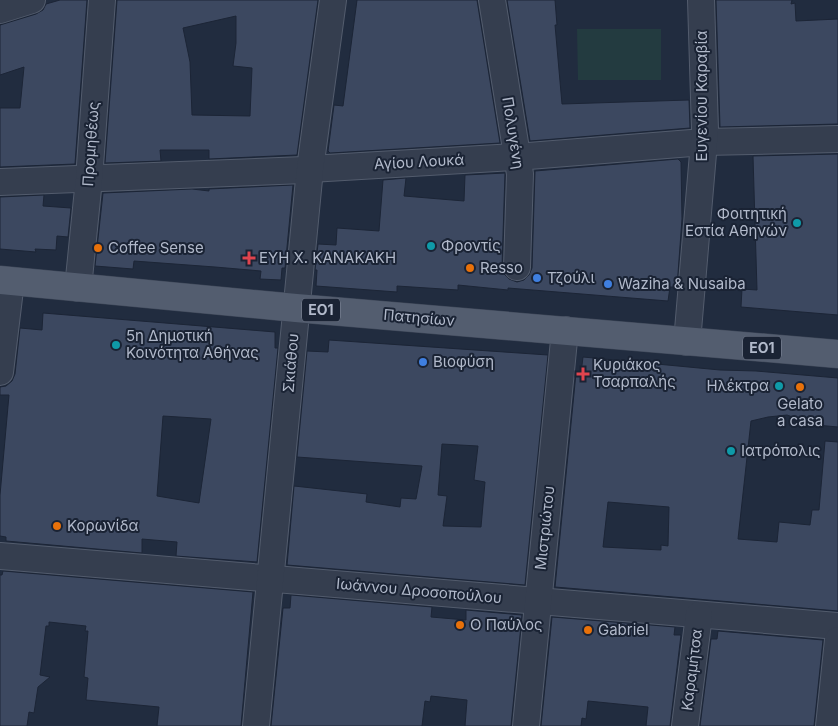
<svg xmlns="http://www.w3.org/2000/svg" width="838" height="726" font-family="Inter,sans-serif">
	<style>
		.green { fill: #233b40 }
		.building { fill: #3c4860; stroke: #1c2536; fill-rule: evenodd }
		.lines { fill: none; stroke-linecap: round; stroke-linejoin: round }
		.minor-casing { stroke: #535c6d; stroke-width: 28 }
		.major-casing { stroke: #3e4758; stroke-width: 29 }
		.minor { stroke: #353e4f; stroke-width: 26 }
		.major { stroke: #535d6f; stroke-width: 28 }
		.culture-dot { fill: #0f9aa8; stroke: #1a2334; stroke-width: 2 }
		.food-dot { fill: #e8710a; stroke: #1a2334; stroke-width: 2 }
		.health-dot { fill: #e0444e; stroke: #1a2334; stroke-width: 2 }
		.shop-dot { fill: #3f7fe0; stroke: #1a2334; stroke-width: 2 }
		.labels { text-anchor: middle; stroke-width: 4; stroke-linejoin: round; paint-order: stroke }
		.shield { fill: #1a2334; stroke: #848c9d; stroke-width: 1 }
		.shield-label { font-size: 14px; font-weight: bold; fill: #b1b9ca }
		.street-label { font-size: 15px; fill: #b1b9ca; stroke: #1a2334 }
		.poi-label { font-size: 15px; fill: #b1b9ca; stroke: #1a2334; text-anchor: start }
	</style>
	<rect width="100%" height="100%" fill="#212c3f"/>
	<path class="green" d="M577,29H661V80H578Z"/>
	<g class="building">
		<path d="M60,0H87L75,164L0,167V108H20L24,67L0,75V25L36,14L43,10L46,4Z"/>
		<path d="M117,0H318L297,155L209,159V150H160L161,161L105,163ZM236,16V43L233,66L252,68L250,116L192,115L190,62L183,28Z"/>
		<path d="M357,0H477L500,143L330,153L328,151L334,105L343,106Z"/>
		<path d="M507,0H555L557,25H555L562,104L689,100L690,128L530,141Z"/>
		<path d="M716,0H792L791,4L795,3L796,21L838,19V124L720,127Z"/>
		<path d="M838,154V315L741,307L742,289L757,290L753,156Z"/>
		<path d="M678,159L681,162L682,219L677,287H670L668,301L508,288V290L458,285V290L397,286V292L316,286L317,270H315L318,244L336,245L337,228L379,231L383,180L406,178L404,196L464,201L465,175L505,173L502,267L504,274L509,279L517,282L524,280L529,275L532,268L535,171Z"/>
		<path d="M293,185L285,268H282L281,280L260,279L261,271L215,267L134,261L133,269L95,266L103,193L192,189L209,191V189Z"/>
		<path d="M44,195L43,206L71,208L68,237L57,236L56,250L35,249L36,252L0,249V197Z"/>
		<path d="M43,313L275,332V348H278L257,562L176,556L177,542L142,539V553L6,541V537L0,536V495L9,395H0V387L6,386L12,381L15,374L20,328L42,330ZM163,416L211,419L199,503L157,496Z"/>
		<path d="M329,340L548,355L525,585L287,565L294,486L367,494L366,502L400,507L401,498L416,499L422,466L297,457L307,351L328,352ZM442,444L478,446L474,480L485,482L481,527L443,526L447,496L438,495Z"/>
		<path d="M583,357L720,370L756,371L838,378V427L816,425L787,415L768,417L751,421L738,539L777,542L779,522L810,525L812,510H819L825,441L838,442V611L555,587L576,373H581ZM608,502L669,507L668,546L661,545V550L603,547Z"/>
		<path d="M3,571L253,592L241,726H157L159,707L86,700L88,678L84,677L88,631H85L86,626L49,622V626H46L40,675L50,677L38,687L34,713L29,712L27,726H0V575H2Z"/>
		<path d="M291,595L432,607L431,617L466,620V610L522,615L511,726H465L467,700L431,696L430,702L425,701L422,726H271L283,608H290Z"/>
		<path d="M552,617L675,627L674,635H681L670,726H646L648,707L588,701L586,719L582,718L581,726H541Z"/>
		<path d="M718,631L823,640L814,726H700L711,639H717Z"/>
	</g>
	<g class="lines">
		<g class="minor-casing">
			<g id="minor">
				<path d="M492,0L520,174L517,267"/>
				<path d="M0,10L32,0"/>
				<path d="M0,182L304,170L310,169L516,157L704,142L838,139"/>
				<path d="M78,288L89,179L102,0"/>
				<path d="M687,342L705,130L701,0"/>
				<path d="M0,372L11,281"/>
				<path d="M0,556L838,626"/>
				<path d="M256,726L310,169L333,0"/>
				<path d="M526,726L565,330"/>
				<path d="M685,726L699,615"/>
				<path d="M829,726L838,640"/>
			</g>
		</g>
		<g class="major-casing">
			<path id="major" d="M0,280L296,308L838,354"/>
		</g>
		<use href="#minor" class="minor"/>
		<use href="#major" class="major"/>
	</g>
	<g class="culture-dot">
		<circle cx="797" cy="223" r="5"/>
		<circle cx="431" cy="246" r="5"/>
		<circle cx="116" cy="345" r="5"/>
		<circle cx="779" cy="386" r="5"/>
		<circle cx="731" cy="451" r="5"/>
	</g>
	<g class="food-dot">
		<circle cx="98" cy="248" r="5"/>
		<circle cx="470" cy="268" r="5"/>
		<circle cx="800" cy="387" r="5"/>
		<circle cx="57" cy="526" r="5"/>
		<circle cx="460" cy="625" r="5"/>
		<circle cx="588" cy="630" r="5"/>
	</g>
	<g class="health-dot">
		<path d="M246.5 250.5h5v5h5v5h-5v5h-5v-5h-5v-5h5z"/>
		<path d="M580.5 366.5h5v5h5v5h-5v5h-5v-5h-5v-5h5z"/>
	</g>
	<g class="shop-dot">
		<circle cx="537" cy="278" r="5"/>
		<circle cx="608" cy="284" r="5"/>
		<circle cx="423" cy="362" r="5"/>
	</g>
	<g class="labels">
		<g class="shield">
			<rect x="302" y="298.5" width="38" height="23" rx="4"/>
			<rect x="743" y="336.5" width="38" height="23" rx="4"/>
		</g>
		<g class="shield-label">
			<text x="321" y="315">ΕΟ1</text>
			<text x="762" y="353">ΕΟ1</text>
		</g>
		<g class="street-label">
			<text transform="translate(702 96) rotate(-90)" y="5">Ευγενίου Καραβία</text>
			<text transform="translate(513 133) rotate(81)" y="5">Πολυγένη</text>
			<text transform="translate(91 144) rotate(-86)" y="5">Προμηθέως</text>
			<text transform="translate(419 162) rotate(-3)" y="5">Αγίου Λουκά</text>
			<text transform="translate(419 318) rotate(5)" y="5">Πατησίων</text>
			<text transform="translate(291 363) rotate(-85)" y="5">Σκιάθου</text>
			<text transform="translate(545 528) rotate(-84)" y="5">Μιστριώτου</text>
			<text transform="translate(419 591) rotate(5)" y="5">Ιωάννου Δροσοπούλου</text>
			<text transform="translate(692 670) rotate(-83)" y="5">Καραμήτσα</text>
		</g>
		<g class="poi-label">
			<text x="787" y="219" text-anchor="end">Φοιτητική<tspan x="787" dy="17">Εστία Αθηνών</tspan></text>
			<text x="441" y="251">Φροντίς</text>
			<text x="108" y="253">Coffee Sense</text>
			<text x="259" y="263">ΕΥΗ Χ. ΚΑΝΑΚΑΚΗ</text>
			<text x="480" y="273">Resso</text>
			<text x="547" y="283">Τζούλι</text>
			<text x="618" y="289">Waziha &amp; Nusaiba</text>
			<text x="126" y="341">5η Δημοτική<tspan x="126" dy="17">Κοινότητα Αθήνας</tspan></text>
			<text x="433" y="367">Βιοφύση</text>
			<text x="593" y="370">Κυριάκος<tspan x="593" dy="17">Τσαρπαλής</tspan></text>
			<text x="769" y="391" text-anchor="end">Ηλέκτρα</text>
			<text x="800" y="409" text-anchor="middle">Gelato<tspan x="800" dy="17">a casa</tspan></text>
			<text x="741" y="456">Ιατρόπολις</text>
			<text x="67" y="531">Κορωνίδα</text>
			<text x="470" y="630">Ο Παύλος</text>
			<text x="598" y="635">Gabriel</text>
		</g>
	</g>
</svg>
